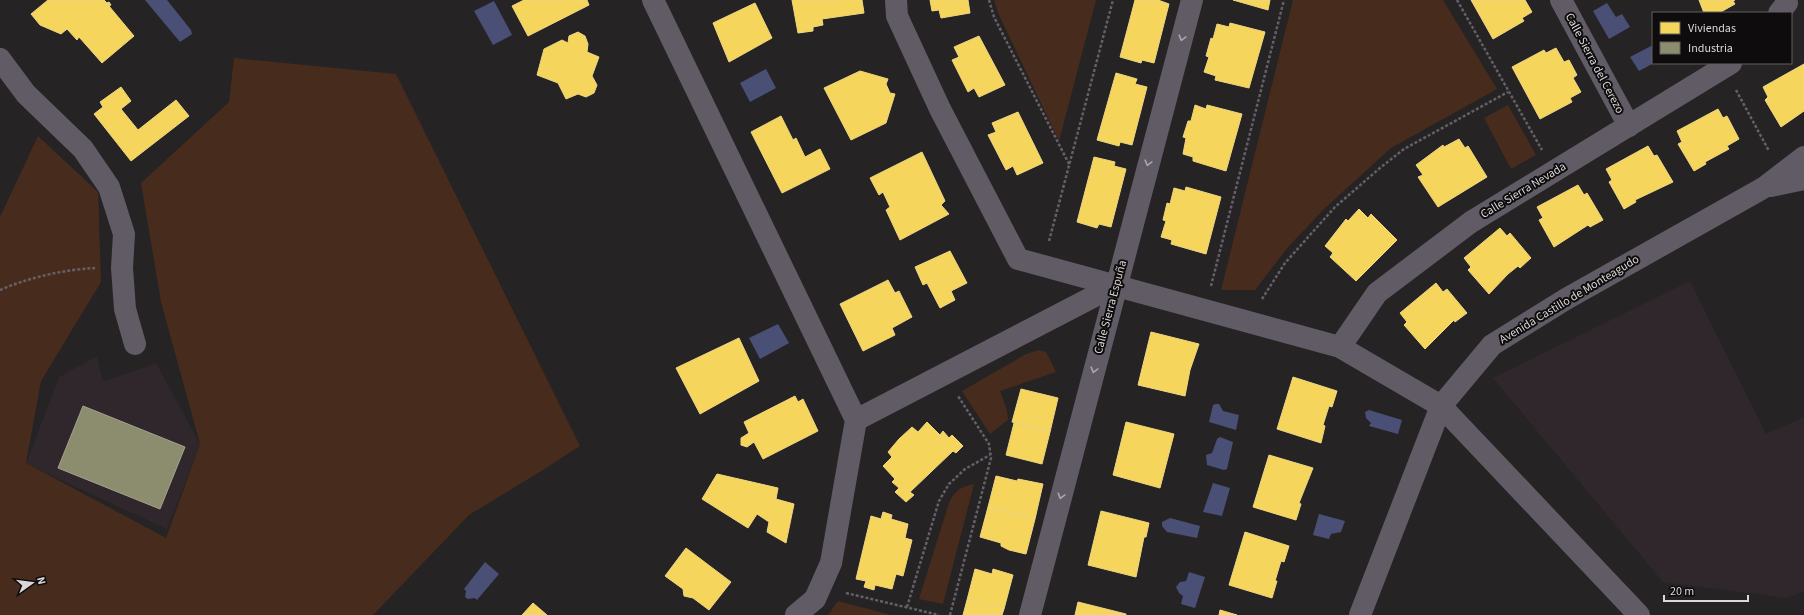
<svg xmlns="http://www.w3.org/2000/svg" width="1804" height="615" font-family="'Source Sans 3',sans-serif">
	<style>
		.built { fill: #30272d }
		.green { fill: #472c1d }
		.water { fill: #4a4f76 }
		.homes { fill: #f6d55c; stroke: #eed682 }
		.industry { fill: #8c8c6e; stroke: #a3a38e }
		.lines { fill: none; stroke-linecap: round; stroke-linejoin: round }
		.path { stroke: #656067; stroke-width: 2.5; stroke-dasharray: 3 2; stroke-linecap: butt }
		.minor { stroke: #615b65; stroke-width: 22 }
		.oneway { stroke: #aaa6ab }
		.labels { text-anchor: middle; stroke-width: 4; stroke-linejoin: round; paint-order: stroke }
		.street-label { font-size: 12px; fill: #dad8d9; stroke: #0e0c0d }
	</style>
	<rect width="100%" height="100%" fill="#252324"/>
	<g class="built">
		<path d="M1690,281L1766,434L1804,417V591L1787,598L1663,582L1493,378Z"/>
		<path d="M97,356L103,382L156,363L200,444L167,529L26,464L59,377Z"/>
	</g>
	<g class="green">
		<path d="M994,0H1096L1059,141L999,15Z"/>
		<path d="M1293,0H1443L1497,89L1391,148L1325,208L1289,246L1255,290H1221Z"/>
		<path d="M234,58L396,74L580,446L546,468L469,515L373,615H0V217L38,136L98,192L101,282L41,381L26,463L166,538L200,444L161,302L141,183L229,102Z"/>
		<path d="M1508,105L1536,155L1511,169L1484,118Z"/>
		<path d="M1039,350L1046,352L1056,372L1000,391L1007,410L1008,420L990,434L962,391L1026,354Z"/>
		<path d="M974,484L943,604L919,599L949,503C955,490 961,487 974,484Z"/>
		<path d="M838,601L891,615H828Z"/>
	</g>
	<g class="water">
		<path d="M145,0H167L191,30L192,34L180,42Z"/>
		<path d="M494,1L512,35L493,45L474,11Z"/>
		<path d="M1607,3L1616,17L1622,14L1630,27L1609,39L1593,11Z"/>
		<path d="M1653,45L1654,63L1639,71L1630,57Z"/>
		<path d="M766,69L776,88L750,102L740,83Z"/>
		<path d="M778,324L789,343L760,359L749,338Z"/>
		<path d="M1216,404H1219L1223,411L1239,415L1236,430L1209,422L1213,405Z"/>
		<path d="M1369,410L1402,420L1398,434L1369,426L1371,423L1366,418L1365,412Z"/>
		<path d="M1220,437L1233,442L1227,469L1224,470L1207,465L1206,455L1212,453L1217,439Z"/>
		<path d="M1213,483L1230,488L1222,516L1203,512Z"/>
		<path d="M1319,514L1345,521L1341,532L1331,534L1329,539L1313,535Z"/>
		<path d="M1170,518L1200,526L1197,538L1167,532L1162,526V522Z"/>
		<path d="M485,562L499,574L477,600L475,598L468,599L465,597L466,591L464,589Z"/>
		<path d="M1189,572L1205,577L1195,608L1181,604L1183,596L1179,593L1176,587L1180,582L1186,581Z"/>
	</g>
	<g class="homes">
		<path d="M48,0H104L107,3L109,2L111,5L109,6L134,36L102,63L79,37L77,40L67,29L61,34L40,25L31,14Z"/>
		<path d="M524,0H587L589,5L528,36L512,6Z"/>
		<path d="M792,0H862L864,13L822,19L823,25L813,27V31L798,33Z"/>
		<path d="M930,0H968L970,13L941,18L939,10L932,11Z"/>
		<path d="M1135,0H1158L1169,4L1154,63L1142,60L1141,63L1120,57Z"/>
		<path d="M1233,0H1270L1268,10Z"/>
		<path d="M1471,0H1525L1532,12L1522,18L1524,21L1493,39Z"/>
		<path d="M1699,0H1735L1733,1L1735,4L1719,13H1704Z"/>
		<path d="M755,3L772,38L729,62L713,23Z"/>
		<path d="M1230,23L1265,32L1249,88L1215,80L1216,76L1204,72L1209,57L1206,56L1211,38L1213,39L1217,24L1229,27Z"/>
		<path d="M578,32L585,36L588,44L587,52L599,57L592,76L597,85L594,93L586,97L578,94L566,99L558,83L537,75L544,49L562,40L568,43L569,36Z"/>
		<path d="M979,36L1005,85L979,97L974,88L968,92L952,60L959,57L954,47Z"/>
		<path d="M1556,48L1564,62L1569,60L1577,75L1573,78L1581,92L1570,98L1572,102L1540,119L1512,67L1544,50L1546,53Z"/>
		<path d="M1804,64V111L1781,127L1765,100L1768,97L1763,87Z"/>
		<path d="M860,71L888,79L886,84L890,93L895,94L886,123L851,140L824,88Z"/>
		<path d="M1116,73L1137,79L1135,84L1147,87L1132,145L1120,142L1119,146L1097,140Z"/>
		<path d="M121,87L131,101L121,109L138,130L176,100L189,116L131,161L94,114L103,107L100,102Z"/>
		<path d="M1195,105L1206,109L1207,105L1242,114L1226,171L1193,161V157L1183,154L1186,138L1183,137L1188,121H1191Z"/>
		<path d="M1718,109L1723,118L1727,116L1739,139L1727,146L1729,149L1705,162L1706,164L1694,171L1678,144L1682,142L1677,131Z"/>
		<path d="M1018,112L1043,163L1017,175L1013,166L1006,170L988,135L996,132L992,123Z"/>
		<path d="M781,116L793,140L796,138L805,157L820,149L830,169L782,193L751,132Z"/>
		<path d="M1459,139L1465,148L1468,146L1487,177L1438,207L1418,177L1423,175L1416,165L1443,145L1444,147Z"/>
		<path d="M1648,146L1654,156L1657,155L1673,182L1635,200L1636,202L1624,209L1609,182L1612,180L1606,169Z"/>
		<path d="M922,152L945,201L941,205L949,214L900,240L886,210L890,207L883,192L879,195L870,178Z"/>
		<path d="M1094,157L1115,162L1114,166L1126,169L1111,227L1099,224L1097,228L1077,222Z"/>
		<path d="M1578,185L1584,195L1587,193L1603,220L1590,227L1588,225L1554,247L1539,220L1543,218L1537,207Z"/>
		<path d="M1186,187L1221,197L1206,254L1171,244L1172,240L1161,237L1166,221L1163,220L1167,203L1170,204L1174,188L1185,191Z"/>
		<path d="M1359,209L1368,218L1371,214L1397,240L1356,281L1330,257L1333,253L1325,246L1346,219L1348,221Z"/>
		<path d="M1500,228L1507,236L1510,233L1531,258L1520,268L1518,266L1508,274L1489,294L1468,270L1471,267L1464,258Z"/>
		<path d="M950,251L967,283L951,291L955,300L940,308L927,283L923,285L915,267Z"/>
		<path d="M888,280L895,293L899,291L912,317L892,328L895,335L863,351L840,304Z"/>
		<path d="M1436,283L1443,292L1447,289L1467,313L1455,322L1454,320L1425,349L1404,325L1407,322L1400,313Z"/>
		<path d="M1151,332L1199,344L1190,370L1185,396L1138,385Z"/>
		<path d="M739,338L759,381L700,414L676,368Z"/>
		<path d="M1293,377L1337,391L1332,407L1329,406L1323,425L1325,426L1321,443L1277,429Z"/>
		<path d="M1021,389L1058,398L1050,432L1012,422Z"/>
		<path d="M795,396L798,402L803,399L818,431L763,459L754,442L747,447L741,445V438L749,433L744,422Z"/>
		<path d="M927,422L940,435L943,431L949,438L952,435L963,446L956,453L953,451L910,492L914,495L906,502L895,492L899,488L892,482L895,479L883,466L892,457L888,452L899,439L912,427L918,432Z"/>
		<path d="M1126,422L1174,434L1160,488L1113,475Z"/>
		<path d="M1014,423L1050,432L1042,464L1006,455Z"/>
		<path d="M1269,455L1313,468L1299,503L1301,504L1296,520L1253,507Z"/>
		<path d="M717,474L778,488L776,499L794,504L786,543L767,532L769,522L757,514L748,528L702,499Z"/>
		<path d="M996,476L1017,481L1018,479L1043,484L1035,519L988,507Z"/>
		<path d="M988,507L1035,519L1026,554L1009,550L1001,546V543L980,537Z"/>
		<path d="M1101,511L1149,523L1146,537H1144L1136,577L1088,565Z"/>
		<path d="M883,512L892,515L891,519L908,524L905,538L912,540L903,576L896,574L892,589L875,585L874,590L864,587L866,581L856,579L871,516L881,519Z"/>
		<path d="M1245,532L1289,546L1284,562L1281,561L1275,581H1277L1272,598L1229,585Z"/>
		<path d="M686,548L731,582L709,610L693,598L684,596L683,589L665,576Z"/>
		<path d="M975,569L992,574L993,569L1013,575L1004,609L967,600Z"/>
		<path d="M967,600L1004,609L1002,615H963Z"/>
		<path d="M1078,602L1126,614V615H1075Z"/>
		<path d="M533,603L547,615H522Z"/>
		<path d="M1220,610L1237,615H1219Z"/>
	</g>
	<path class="industry" d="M83,406L185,447L160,509L58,468Z"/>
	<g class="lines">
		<g class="path">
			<path d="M989,0L994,17L1069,164"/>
			<path d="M1457,0L1542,150"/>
			<path d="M1736,90L1769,151"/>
			<path d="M1049,241L1113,0"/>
			<path d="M1211,286L1284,0"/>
			<path d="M0,290C27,278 66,269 96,268"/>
			<path d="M1262,299L1285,263L1335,207L1380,168L1404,149L1508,92"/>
			<path d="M846,593L939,615"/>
			<path d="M907,607L939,501L949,484L965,469L990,455"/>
			<path d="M950,615L991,458L989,444L958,396"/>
		</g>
		<g class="minor">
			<path d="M653,0L856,420L831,563L815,599L796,615"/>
			<path d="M896,0L897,16L940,109L1018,259L1340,347L1441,406L1639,615"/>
			<path d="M1561,0L1629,126"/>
			<path d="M1779,13L1787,3L1786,0"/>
			<path d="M0,59L26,94L83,149L109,187L124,234L122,268L125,309L135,344"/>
			<path d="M1771,186L1804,179"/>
			<path d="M1340,347L1377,293L1471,222L1731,63"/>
			<path d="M856,420L1116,285"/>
			<path d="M1030,615L1192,0"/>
			<path d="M1360,615L1441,406L1492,345L1566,299L1765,187L1804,157"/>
		</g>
	</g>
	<defs><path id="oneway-chevron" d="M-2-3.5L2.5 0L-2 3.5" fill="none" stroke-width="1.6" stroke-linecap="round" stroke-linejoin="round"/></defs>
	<g class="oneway">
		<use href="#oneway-chevron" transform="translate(1182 38) rotate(105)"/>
		<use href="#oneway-chevron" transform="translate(1148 163) rotate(105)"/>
		<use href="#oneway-chevron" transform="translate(1094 370) rotate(105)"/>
		<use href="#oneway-chevron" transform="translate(1061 496) rotate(105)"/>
	</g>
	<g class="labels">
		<g class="street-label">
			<text transform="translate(1595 63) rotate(62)" y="4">Calle Sierra del Cerezo</text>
			<text transform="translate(1523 190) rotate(-31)" y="4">Calle Sierra Nevada</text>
			<text transform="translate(1569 299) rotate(-31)" y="4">Avenida Castillo de Monteagudo</text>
			<text transform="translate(1110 307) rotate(-75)" y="4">Calle Sierra Espuña</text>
		</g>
	</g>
	<rect x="1652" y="12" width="140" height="52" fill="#0e0c0d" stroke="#605e5f"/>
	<rect x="1660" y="22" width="20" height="12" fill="#f6d55c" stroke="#605e5f"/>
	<text x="1688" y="32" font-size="12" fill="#dad8d9">Viviendas</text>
	<rect x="1660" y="42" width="20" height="12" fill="#8c8c6e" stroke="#605e5f"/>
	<text x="1688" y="52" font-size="12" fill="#dad8d9">Industria</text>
	<g transform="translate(32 583) rotate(76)" stroke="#0e0c0d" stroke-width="3" paint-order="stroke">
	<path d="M0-3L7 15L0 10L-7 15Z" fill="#dad8d9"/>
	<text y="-6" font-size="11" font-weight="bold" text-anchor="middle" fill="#dad8d9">N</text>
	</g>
	<path d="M1664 595v6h84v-6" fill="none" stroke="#dad8d9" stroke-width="2"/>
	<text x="1670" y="595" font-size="12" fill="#dad8d9" stroke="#0e0c0d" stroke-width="3" paint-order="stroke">20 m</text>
</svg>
